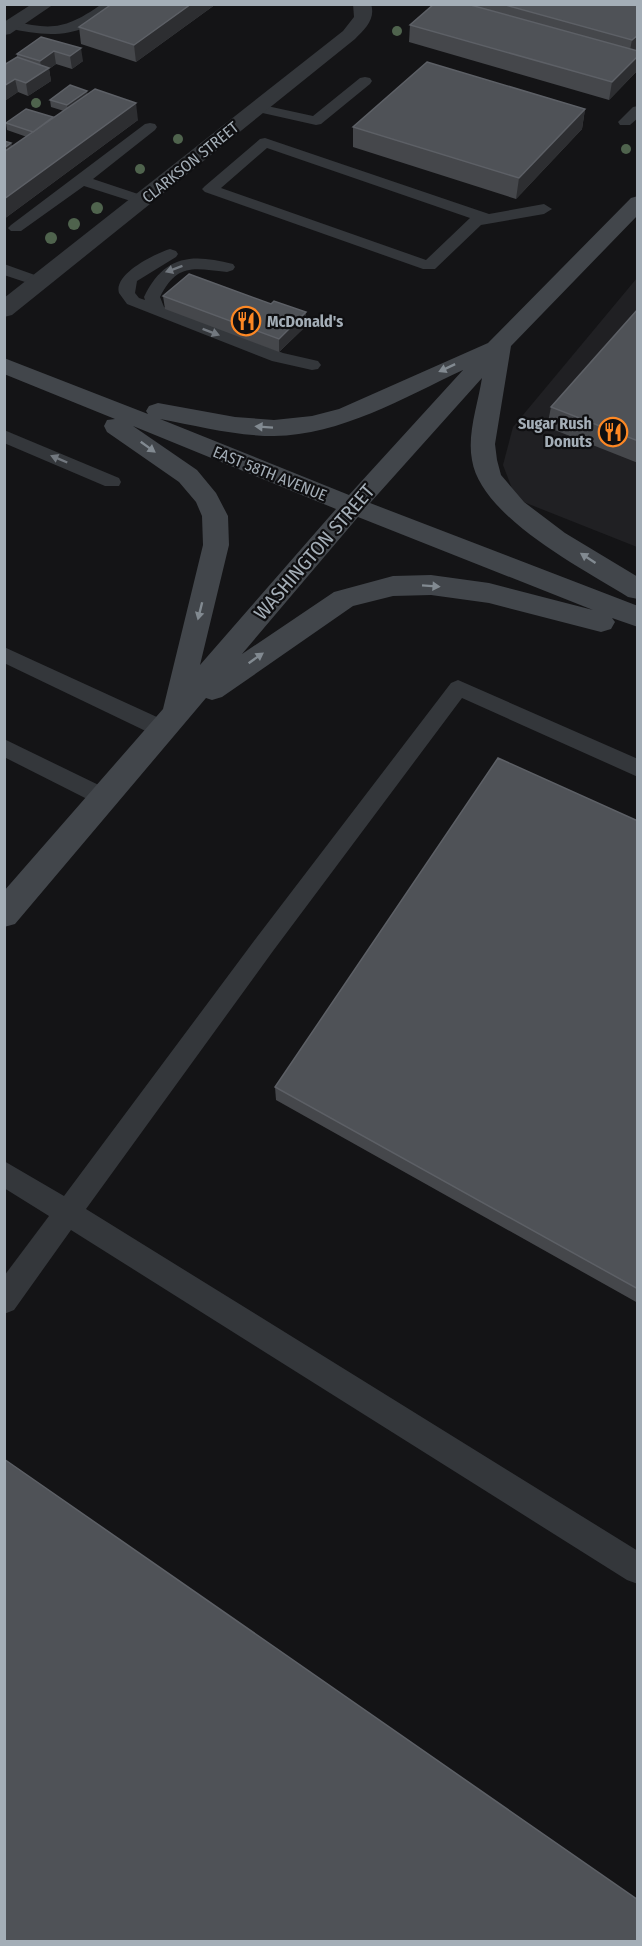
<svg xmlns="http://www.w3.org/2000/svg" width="642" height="1946" font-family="'Fira Sans Condensed',sans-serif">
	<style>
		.built { fill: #202023 }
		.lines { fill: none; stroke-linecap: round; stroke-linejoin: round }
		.lane { fill: #34373b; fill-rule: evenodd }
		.street { fill: #34373b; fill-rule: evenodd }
		.secondary { fill: #42464b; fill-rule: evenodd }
		.tree { fill: #4f634d }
		.wall { fill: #45474b }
		.shaded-wall { fill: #2d2e31 }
		.building { fill: #4f5257; stroke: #5d6066; stroke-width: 1.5 }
		.oneway { fill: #72787f }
		.oneway2 { fill: #828a91 }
		.labels { text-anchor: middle; stroke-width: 4.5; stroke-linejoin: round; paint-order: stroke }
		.far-street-label { font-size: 16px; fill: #a4aeb7; stroke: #0f0f11 }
		.far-poi-label { font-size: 16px; font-weight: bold; fill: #a4aeb7; stroke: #0f0f11; text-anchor: start }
		.street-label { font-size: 20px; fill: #a4aeb7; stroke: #0f0f11 }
	</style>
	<rect width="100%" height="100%" fill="#141416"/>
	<path class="built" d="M637,278V547L516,499L503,465L513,427Z"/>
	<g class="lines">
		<g class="lane">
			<path d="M102,4H117C85,39 50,38 8,28L6,25L13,21C54,31 67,28 102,4Z"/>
			<path d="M365,77L370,78L372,81L370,84L321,124L316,125L258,112L251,108L258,104L313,116L360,78Z"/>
			<path d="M638,106V118L630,125H620L618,122L633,107Z"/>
			<path d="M150,123L155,124L157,127L155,130L93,179L147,197L150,200L147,203H137L84,186L21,231H11L8,228L11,225L145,124Z"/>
			<path d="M265,138L489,214L544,204L552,209L544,214L481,225L435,269H423L205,192L202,189L205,186L260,139ZM267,148L470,218L426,260L221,188Z"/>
			<path d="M170,249L176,251L178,254L176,257L137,281L135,293L139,298L145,300L144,297C164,256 190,253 233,264L235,267L233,270L227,272C193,268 177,263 160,297L164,307L283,353L318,361L321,365L318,369L312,370L272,361L127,304C125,301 121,296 119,293C113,274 156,253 170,249Z"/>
			<path d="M4,264L46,279L48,282L40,287L4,275Z"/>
			<path d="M4,430L119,478L121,482L119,486H105L4,443Z"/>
			<path d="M4,647L170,723L173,729L170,735L162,737L154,735L4,663Z"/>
			<path d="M458,680L638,759V777L462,698L273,951L86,1209L638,1551V1584L627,1580L71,1230L14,1310L4,1314V1276L49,1216L4,1188V1161L64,1196L257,937L451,683Z"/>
			<path d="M4,739L111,791L114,797L111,803L103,806L95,803L4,757Z"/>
		</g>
		<g class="street">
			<path d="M32,4H54L10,34L4,35V22Z"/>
			<path d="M353,4H371C376,19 365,29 355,39L12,315L4,317V298L343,31L354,17Z"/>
		</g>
		<path class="secondary" d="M638,196V215L511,346L495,444L497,460L501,475L524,502L565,533L638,577V599L628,597C583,569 481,517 472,460C467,434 478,404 482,378L370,503L638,606V627L612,618L615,622L611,629L601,632L489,603L431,595L393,596L353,606L222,697L212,700L206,698L15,924L4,927V891L163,709L203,545L202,516L196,502L179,482L107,432L104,426L107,420L115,419L4,374V358L148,414L146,411L149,406L158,403L235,417L274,420L312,416L339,409L488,343L631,198ZM463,370L349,495L160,419C197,426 236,436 274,436C341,435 403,398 463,370ZM133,426L336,509L200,665L229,545L228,516L216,493L197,470ZM358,517L593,610L489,583L431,575L393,576L334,592L242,654Z"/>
	</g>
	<g class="tree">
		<circle cx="397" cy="31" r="5"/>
		<circle cx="36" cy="103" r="5"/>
		<circle cx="178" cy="139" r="5"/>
		<circle cx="626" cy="149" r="5"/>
		<circle cx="140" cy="169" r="5"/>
		<circle cx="97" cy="208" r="6"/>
		<circle cx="74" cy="224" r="6"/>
		<circle cx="51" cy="238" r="6"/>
	</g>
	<g class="wall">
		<path d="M216,4L136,62L81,44L79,27Z"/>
		<path d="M434,4H638V70L609,100L409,42L410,25Z"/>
		<path d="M41,37L83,61L72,69L56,64L49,69L51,81L28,96L18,92L6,100H4V65L17,57V54Z"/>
		<path d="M88,94L138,120L4,219L11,143L12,147L27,137L7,130L6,123L53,117V118L64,111L51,107L50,100Z"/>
		<path d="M585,109L582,129L516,199L353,147V127Z"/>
		<path d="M163,296L306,326L279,352L165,309Z"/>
		<path d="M638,309V463L547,427L551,407Z"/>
		<path d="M638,821V1303L276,1100L275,1087Z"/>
	</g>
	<g class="shaded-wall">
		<path d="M191,4H216L136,62L134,45Z"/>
		<path d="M638,35V51L628,60L632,40Z"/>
		<path d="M81,48L83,61L72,69L70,56Z"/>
		<path d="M54,51L56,64L49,69L51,81L28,96L26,83L42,72L40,61Z"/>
		<path d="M638,56V70L609,100L612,82Z"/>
		<path d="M15,79L18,92L6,100L4,86Z"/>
		<path d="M87,91L88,98L68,112L67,105Z"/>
		<path d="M136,103L138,120L4,219V199Z"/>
		<path d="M585,109L582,129L516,199L519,178Z"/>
		<path d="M11,143L12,151L4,156V148Z"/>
		<path d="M306,312V326L279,352V339Z"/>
	</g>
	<g class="building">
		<path d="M112,4H191L134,45L79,27Z"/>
		<path d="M434,4H467L638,51V56L612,82L410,25Z"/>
		<path d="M502,4H638V35L632,40Z"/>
		<path d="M41,37L81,48L70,56L54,51L40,61L17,54Z"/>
		<path d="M17,57L49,68L26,83L15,79L4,86V65Z"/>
		<path d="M427,62L585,109L519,178L353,127Z"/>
		<path d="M70,85L87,91L67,105L50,100Z"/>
		<path d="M95,89L136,103L4,199V152Z"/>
		<path d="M26,109L53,117L33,132L6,123Z"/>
		<path d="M4,141L11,143L4,148Z"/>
		<path d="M189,274L271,304L274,301L306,312L279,339L163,296Z"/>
		<path d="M638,309V441L551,407Z"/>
		<path d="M498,758L638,821V1289L275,1087Z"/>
		<path d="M4,1459L638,1900V1941H4Z"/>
	</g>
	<defs><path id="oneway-solid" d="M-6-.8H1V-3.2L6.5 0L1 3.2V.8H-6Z" transform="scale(1.5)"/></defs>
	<g class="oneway">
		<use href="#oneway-solid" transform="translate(174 269) rotate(160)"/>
		<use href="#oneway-solid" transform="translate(211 332) rotate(21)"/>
		<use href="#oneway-solid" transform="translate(59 459) rotate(-157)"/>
	</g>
	<g class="oneway2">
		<use href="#oneway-solid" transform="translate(447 368) rotate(155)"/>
		<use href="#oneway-solid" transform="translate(264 427) rotate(-176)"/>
		<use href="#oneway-solid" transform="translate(148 447) rotate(36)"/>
		<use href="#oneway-solid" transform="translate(588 558) rotate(-147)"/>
		<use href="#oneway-solid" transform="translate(431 586) rotate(4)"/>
		<use href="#oneway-solid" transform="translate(200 611) rotate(104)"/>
		<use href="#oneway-solid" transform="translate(256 658) rotate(-35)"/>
	</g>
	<defs>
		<g id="restaurant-ring" transform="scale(1.5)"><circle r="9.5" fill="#0f0f11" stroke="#fd8824" stroke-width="1.5"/><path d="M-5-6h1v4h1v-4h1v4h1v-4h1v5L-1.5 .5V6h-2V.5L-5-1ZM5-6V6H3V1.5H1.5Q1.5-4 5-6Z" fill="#fd8824"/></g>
	</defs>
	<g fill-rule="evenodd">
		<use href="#restaurant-ring" x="246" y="321"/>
		<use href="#restaurant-ring" x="613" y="432"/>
	</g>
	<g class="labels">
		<g class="far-street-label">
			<text transform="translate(190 162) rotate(-39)" y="6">CLARKSON STREET</text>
			<text transform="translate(270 473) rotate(22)" y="6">EAST 58TH AVENUE</text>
		</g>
		<g class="far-poi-label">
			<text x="267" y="327">McDonald's</text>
			<text x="592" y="429" text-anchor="end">Sugar Rush<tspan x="592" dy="18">Donuts</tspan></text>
		</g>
		<g class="street-label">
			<text transform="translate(314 552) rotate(-49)" y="7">WASHINGTON STREET</text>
		</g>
	</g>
	<rect width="642" height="1946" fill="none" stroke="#a4aeb7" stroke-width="12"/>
</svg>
